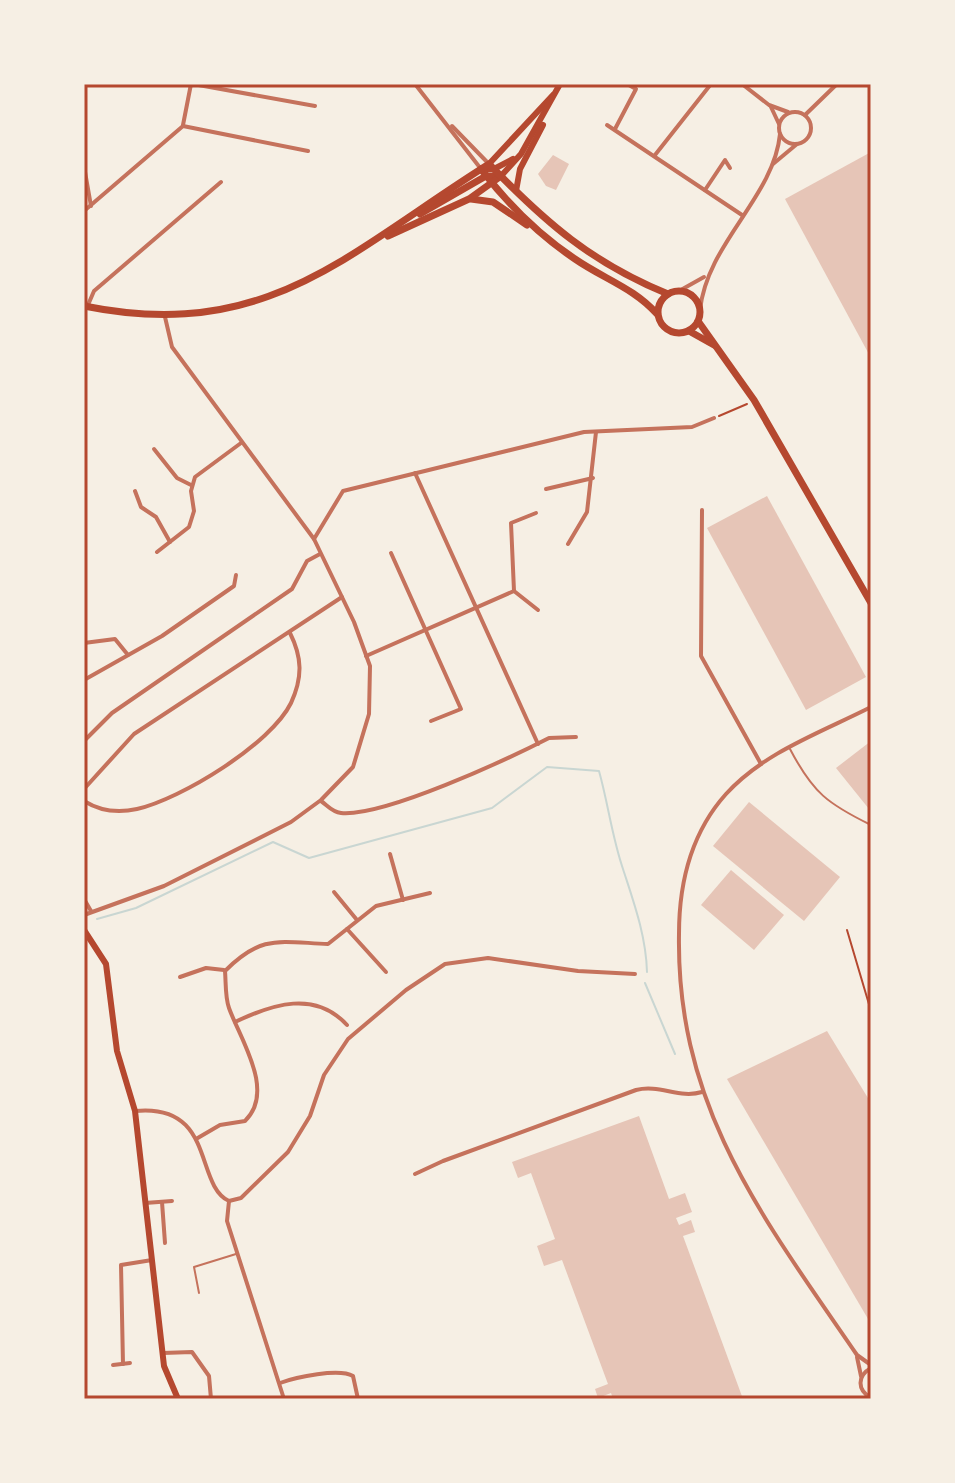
<svg xmlns="http://www.w3.org/2000/svg" width="955" height="1483" font-family="'Fira Sans Condensed',sans-serif">
	<style>
		.lines { fill: none; stroke-linecap: round; stroke-linejoin: round }
		.stream { stroke: #c9d6d2; stroke-width: 2 }
		.building { fill: #e6c5b7 }
		.path { stroke: #b5482f; stroke-width: 2 }
		.service { stroke: #c5725c; stroke-width: 2 }
		.minor { stroke: #c5725c; stroke-width: 4 }
		.secondary { stroke: #b5482f; stroke-width: 6 }
		.primary { stroke: #b5482f; stroke-width: 6 }
		.trunk { stroke: #b5482f; stroke-width: 7 }
		.neatline { fill: none; stroke: #b5482f; stroke-width: 3 }
	</style>
	<rect width="100%" height="100%" fill="#f6efe4"/>
	<g class="lines">
		<g class="stream">
			<path d="M97,919L136,908L273,842L309,858L492,808L547,767L599,771C608,803 612,837 623,869C634,903 646,936 647,972"/>
			<path d="M645,983L675,1054"/>
		</g>
	</g>
	<g class="building">
		<path d="M871,152V358L785,199Z"/>
		<path d="M553,155L569,164L556,190L546,186L538,174Z"/>
		<path d="M767,496L866,677L806,710L707,528Z"/>
		<path d="M871,741V807L869,809L836,768Z"/>
		<path d="M749,802L840,877L804,921L713,846Z"/>
		<path d="M731,870L784,915L754,950L701,905Z"/>
		<path d="M827,1031L871,1103V1324L727,1079Z"/>
		<path d="M639,1116L669,1199L685,1193L692,1212L676,1218L679,1225L691,1220L695,1232L683,1236L743,1399H613L611,1393L598,1398L595,1389L608,1384L562,1260L544,1266L537,1246L555,1239L531,1173L518,1178L512,1162Z"/>
	</g>
	<g class="lines">
		<g class="path">
			<path d="M719,416L747,404"/>
			<path d="M847,930L871,1011"/>
		</g>
		<g class="service">
			<path d="M790,749C813,793 828,804 871,825"/>
			<path d="M199,1293L194,1267L236,1254"/>
		</g>
		<g class="minor">
			<path d="M193,84L315,106"/>
			<path d="M415,84L481,169"/>
			<path d="M742,84L769,105L788,112"/>
			<path d="M771,107L779,124"/>
			<circle cx="795" cy="128" r="16"/>
			<path d="M805,115L837,84"/>
			<path d="M183,125L191,84"/>
			<path d="M607,125L742,215"/>
			<path d="M183,126L308,151"/>
			<path d="M452,126L488,163"/>
			<path d="M615,129L636,89L627,84"/>
			<path d="M655,155L711,84"/>
			<path d="M773,164L797,144"/>
			<path d="M84,166L91,206"/>
			<path d="M705,190L725,160L730,168"/>
			<path d="M84,211L183,126"/>
			<path d="M679,291L704,277"/>
			<path d="M88,305L94,291L221,182"/>
			<path d="M700,310C707,243 774,197 780,134"/>
			<path d="M154,449L177,478L191,485"/>
			<path d="M415,473L538,744"/>
			<path d="M546,489L593,478"/>
			<path d="M135,491L141,507L156,517L170,542"/>
			<path d="M702,510L701,656L761,764"/>
			<path d="M536,513L511,523L514,591L538,610"/>
			<path d="M314,539L343,491L584,432L692,427L714,418"/>
			<path d="M568,544L587,512L596,432"/>
			<path d="M157,552L189,527L194,511L191,491L195,477L241,443"/>
			<path d="M391,553L461,709L431,721"/>
			<path d="M84,643L115,639L128,655"/>
			<path d="M366,656L514,591"/>
			<path d="M84,680L162,636L234,586L236,575"/>
			<path d="M871,707C822,732 764,752 726,794C691,833 679,882 679,934C676,1108 764,1219 857,1355L871,1365"/>
			<path d="M84,741L112,713L292,589L307,561L320,554"/>
			<path d="M84,789L134,734L342,597"/>
			<path d="M84,801C100,811 119,813 137,809C181,799 271,744 291,703C303,677 302,657 290,633"/>
			<path d="M321,801C328,806 332,812 341,813C384,817 508,759 549,738L576,737"/>
			<path d="M390,854L403,900"/>
			<path d="M334,892L357,920"/>
			<path d="M84,899L91,911"/>
			<path d="M84,915L164,886L291,822L321,800L353,767L369,714L370,666L354,622L314,539L172,347L165,317"/>
			<path d="M347,929L386,972"/>
			<path d="M180,977L206,968L224,970"/>
			<path d="M235,1022C273,1004 315,990 347,1025"/>
			<path d="M135,1111C216,1103 194,1185 229,1201L227,1221L284,1399"/>
			<path d="M196,1139L220,1125L245,1121C276,1091 240,1039 229,1008C225,997 226,983 225,971C262,934 279,942 328,944L376,906L430,893"/>
			<path d="M415,1174L443,1161L636,1090C660,1084 679,1099 702,1092"/>
			<path d="M229,1201L241,1198L288,1152L310,1116L324,1075L348,1039L406,990L445,964L488,958L578,971L635,974"/>
			<path d="M162,1202L165,1243"/>
			<path d="M145,1203L172,1201"/>
			<path d="M163,1353L192,1352L209,1376L211,1399"/>
			<path d="M857,1357L861,1376"/>
			<path d="M123,1364L121,1265L152,1260"/>
			<path d="M113,1365L130,1363"/>
			<path d="M871,1368C857,1376 857,1390 871,1398"/>
			<path d="M280,1383C296,1377 339,1368 353,1376L358,1399"/>
		</g>
		<path class="secondary" d="M84,930L106,964L117,1051L135,1111L164,1366L178,1399"/>
		<g class="primary">
			<path d="M489,164L553,95"/>
			<path d="M481,169H494L513,159"/>
			<path d="M501,176L521,154L560,84"/>
			<path d="M516,191L520,169L543,125"/>
		</g>
		<g class="trunk">
			<path d="M481,169C507,203 539,235 575,259C604,279 634,288 657,314"/>
			<path d="M471,199L493,202L527,225"/>
			<path d="M420,214L486,176H501"/>
			<path d="M388,236L469,199L501,176"/>
			<circle cx="679" cy="312" r="21"/>
			<path d="M84,306C267,343 347,253 489,164C546,223 592,263 668,294"/>
			<path d="M698,321L754,400L871,603"/>
			<path d="M689,331L714,345"/>
		</g>
	</g>
	<rect width="955" height="1483" fill="none" stroke="#f6efe4" stroke-width="172"/>
	<rect x="86" y="86" width="783" height="1311" class="neatline"/>
</svg>
